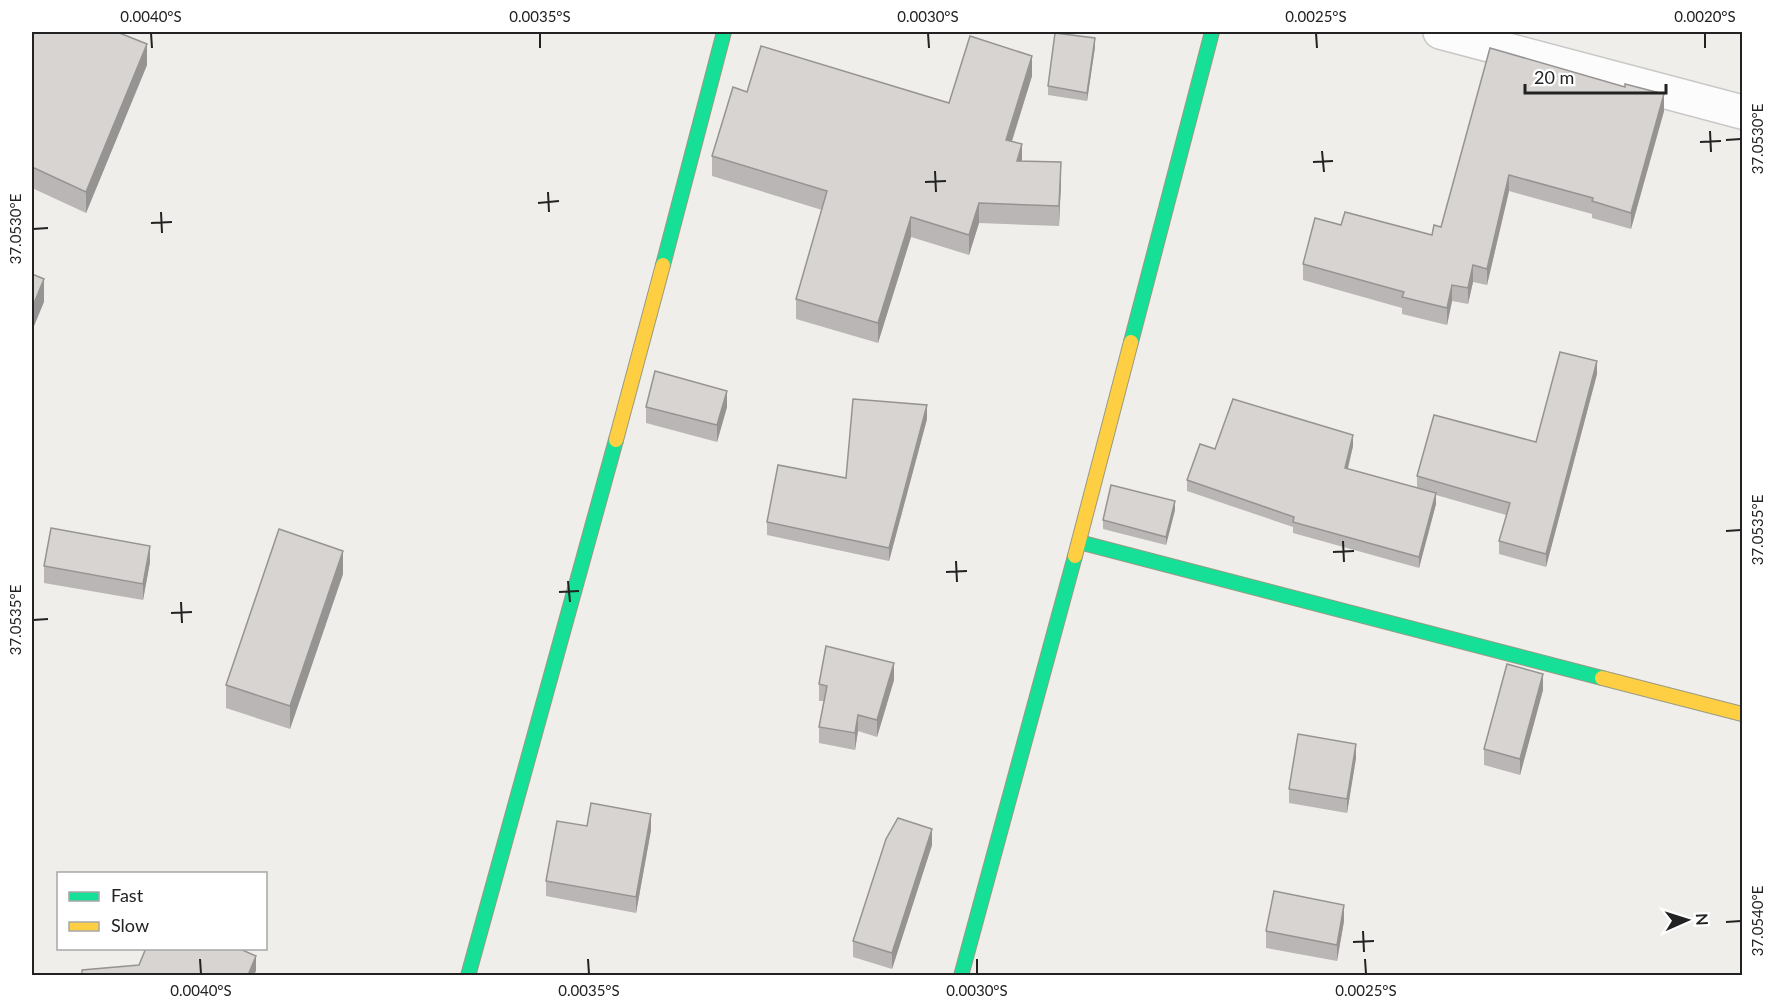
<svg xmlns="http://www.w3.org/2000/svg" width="1774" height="1007" font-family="Lato,sans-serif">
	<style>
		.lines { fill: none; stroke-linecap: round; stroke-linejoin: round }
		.street-casing { stroke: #c9c8c7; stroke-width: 36 }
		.fast-casing { stroke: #999a82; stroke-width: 16 }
		.slow-casing { stroke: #999a82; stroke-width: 16 }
		.street { stroke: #fdfcfc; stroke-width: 33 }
		.fast { stroke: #16e098; stroke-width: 14 }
		.slow { stroke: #ffcf43; stroke-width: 14 }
		.wall { fill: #b9b6b5 }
		.shaded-wall { fill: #969493 }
		.building { fill: #d7d4d2; stroke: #969493; stroke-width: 1.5 }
		.ticks { fill: none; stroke: #222; stroke-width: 2 }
		.neatline { fill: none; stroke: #222; stroke-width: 2 }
		.ticks-label { font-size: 15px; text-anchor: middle; fill: #222 }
	</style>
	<rect width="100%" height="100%" fill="#f0eeeb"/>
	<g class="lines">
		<g class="street-casing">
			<path id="street" d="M1440,32L1742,112"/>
		</g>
		<g class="fast-casing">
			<g id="fast">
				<path d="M663,265L724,32"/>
				<path d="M1131,342L1212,32"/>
				<path d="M1079,542L1602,678"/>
				<path d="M468,976L616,440"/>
				<path d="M961,976L1075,556"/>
			</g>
		</g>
		<g class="slow-casing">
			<g id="slow">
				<path d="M616,440L663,265"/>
				<path d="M1075,556L1131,342"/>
				<path d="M1602,678L1742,714"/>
			</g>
		</g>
		<use href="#street" class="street"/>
		<use href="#fast" class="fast"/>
		<use href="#slow" class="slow"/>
	</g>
	<g class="wall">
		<path d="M32,32L147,65L86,213L32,188Z"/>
		<path d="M1095,47L1087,101L1048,95V86Z"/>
		<path d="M1490,48L1664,111L1631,229L1592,218V214L1509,191L1487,285L1473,282L1468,304L1452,301L1447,325L1402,314V308L1303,280V264L1341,225L1432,235L1441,227Z"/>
		<path d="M1032,76L1012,141L1022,161L1061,182L1059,226L979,223L969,255L911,237L878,343L796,319V299L822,210L712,176V156L747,92L949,103Z"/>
		<path d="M1597,374L1546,567L1499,554V541L1506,515L1436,495V504L1419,568L1293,533V527L1187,491V480L1215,449L1353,446L1348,469L1417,488V476L1536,442Z"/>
		<path d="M646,407H727L717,442L646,423Z"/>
		<path d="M927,419L889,561L767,535V522L846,478Z"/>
		<path d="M1175,510L1166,545L1103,529V520Z"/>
		<path d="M150,562L143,600L44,583V566Z"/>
		<path d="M343,574L290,729L226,708V685Z"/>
		<path d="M894,680L877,737L858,731L855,750L819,743V727L824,701H819V684Z"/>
		<path d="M1543,690L1520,775L1484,765V749Z"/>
		<path d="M1356,758L1347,813L1289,803V789Z"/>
		<path d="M587,826L651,830L636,913L546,896V881Z"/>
		<path d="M932,845L892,969L853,957V941Z"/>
		<path d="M1344,921L1337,961L1266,948V931Z"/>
	</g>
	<g class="shaded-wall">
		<path d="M1095,38V47L1087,101V93Z"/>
		<path d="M147,44V65L86,213V192Z"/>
		<path d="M1032,56V76L1006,160V140Z"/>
		<path d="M1664,94V111L1631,229V213Z"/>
		<path d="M1022,144V165L1017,161Z"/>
		<path d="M1061,162V182L1059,226V206Z"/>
		<path d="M1509,175V191L1487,285V269Z"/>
		<path d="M979,203V223L969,255V235Z"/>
		<path d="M911,217V237L878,343V323Z"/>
		<path d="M1473,265V282L1468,304V288Z"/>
		<path d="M44,279V302L32,331V308Z"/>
		<path d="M1452,285V301L1447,325V308Z"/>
		<path d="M1597,361V374L1546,567V554Z"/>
		<path d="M727,391V407L717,442V425Z"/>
		<path d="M927,405V419L889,561V548Z"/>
		<path d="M1353,435V446L1345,479V468Z"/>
		<path d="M1436,493V504L1419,568V557Z"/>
		<path d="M1175,501V510L1166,545V537Z"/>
		<path d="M150,546V562L143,600V584Z"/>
		<path d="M343,551V574L290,729V706Z"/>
		<path d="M894,663V680L877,737V720Z"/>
		<path d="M1543,674V690L1520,775V759Z"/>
		<path d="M858,715V731L855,750V733Z"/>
		<path d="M1356,744V758L1347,813V799Z"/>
		<path d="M651,814V830L636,913V897Z"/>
		<path d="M932,829V845L892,969V953Z"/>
		<path d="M1344,905V921L1337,961V945Z"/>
		<path d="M256,956V971L254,975H248Z"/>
	</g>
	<g class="building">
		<path d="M32,32H117L147,44L86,192L32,167Z"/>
		<path d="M1055,33L1095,38L1087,93L1048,86Z"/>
		<path d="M970,36L1032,56L1006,140L1022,144L1017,161L1061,162L1059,206L979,203L969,235L911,217L878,323L796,299L827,191L712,156L733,87L747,92L761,46L949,103Z"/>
		<path d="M1490,48L1625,87V84L1664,94L1631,213L1592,201L1593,198L1509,175L1487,269L1473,265L1468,288L1452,285L1447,308L1402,297L1404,292L1303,264L1315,218L1341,225L1345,212L1432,235L1434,225L1441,227Z"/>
		<path d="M32,274L44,279L32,308Z"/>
		<path d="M1560,352L1597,361L1546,554L1499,541L1510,503L1417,476L1434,415L1536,442Z"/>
		<path d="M655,371L727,391L717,425L646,407Z"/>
		<path d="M853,399L927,405L889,548L767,522L778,465L846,478Z"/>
		<path d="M1233,399L1353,435L1345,468L1436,493L1419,557L1293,522L1294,517L1187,480L1200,444L1215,449Z"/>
		<path d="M1111,485L1175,501L1166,537L1103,520Z"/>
		<path d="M51,528L150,546L143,584L44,566Z"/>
		<path d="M279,529L343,551L290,706L226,685Z"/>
		<path d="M826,646L894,663L877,720L858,715L855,733L819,727L827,686L819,684Z"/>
		<path d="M1507,664L1543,674L1520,759L1484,749Z"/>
		<path d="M1298,734L1356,744L1347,799L1289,789Z"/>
		<path d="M591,803L651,814L636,897L546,881L557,821L587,826Z"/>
		<path d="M898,818L932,829L892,953L853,941L886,839Z"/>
		<path d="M1274,891L1344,905L1337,945L1266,931Z"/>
		<path d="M146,948H238L256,956L248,975H82V970L139,965Z"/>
	</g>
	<path class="ticks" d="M151,33L152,48M540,33V48M928,33L929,48M1316,33L1317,48M1705,33V48M1710,131L1711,152M1726,140L1741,139M1700,142L1721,141M1322,151L1324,172M1313,162L1333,161M935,171L936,192M925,182L946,181M548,192L549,212M538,203L559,201M161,212L162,233M151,223L172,222M33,229L48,228M1726,531L1741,530M1343,541L1344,562M1333,552L1354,551M956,561L957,582M946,572L967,571M568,581L570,602M559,592L579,591M181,602L182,623M171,613L192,612M33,620L48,619M1726,922L1741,921M1363,931L1364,952M1353,942L1374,941M200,959L201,974M588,959L589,974M977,959V974M1365,959L1366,974"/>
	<rect width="1774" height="1007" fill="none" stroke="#ffffff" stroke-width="66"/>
	<rect x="57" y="872" width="210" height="78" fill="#ffffff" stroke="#a7a7a7" stroke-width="1.5"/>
	<rect x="69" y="892" width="30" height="9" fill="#16e098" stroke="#a7a7a7" stroke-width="1.5"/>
	<text x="111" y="902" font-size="18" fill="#222222">Fast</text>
	<rect x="69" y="922" width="30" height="9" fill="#ffcf43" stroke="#a7a7a7" stroke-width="1.5"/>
	<text x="111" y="932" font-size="18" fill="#222222">Slow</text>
	<g transform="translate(1687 920) rotate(87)" stroke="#ffffff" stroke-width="4.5" paint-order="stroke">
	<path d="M0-4.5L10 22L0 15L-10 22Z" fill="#222222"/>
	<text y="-9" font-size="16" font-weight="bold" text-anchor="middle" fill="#222222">N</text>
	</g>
	<path d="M1525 84v9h141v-9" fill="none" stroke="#222222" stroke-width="3"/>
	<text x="1534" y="84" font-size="18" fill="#222222" stroke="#ffffff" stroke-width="4.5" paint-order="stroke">20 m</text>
	<rect x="33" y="33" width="1708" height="941" class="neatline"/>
	<g class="ticks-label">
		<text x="151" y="22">0.0040°S</text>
		<text x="540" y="22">0.0035°S</text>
		<text x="928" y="22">0.0030°S</text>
		<text x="1316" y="22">0.0025°S</text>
		<text x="1705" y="22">0.0020°S</text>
		<text transform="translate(1758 139) rotate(-90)" y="5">37.0530°E</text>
		<text transform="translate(16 229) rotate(-90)" y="5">37.0530°E</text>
		<text transform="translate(1758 530) rotate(-90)" y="5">37.0535°E</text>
		<text transform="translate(16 620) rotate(-90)" y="5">37.0535°E</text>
		<text transform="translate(1758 921) rotate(-90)" y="5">37.0540°E</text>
		<text x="201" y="996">0.0040°S</text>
		<text x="589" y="996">0.0035°S</text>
		<text x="977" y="996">0.0030°S</text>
		<text x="1366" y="996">0.0025°S</text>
	</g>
</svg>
